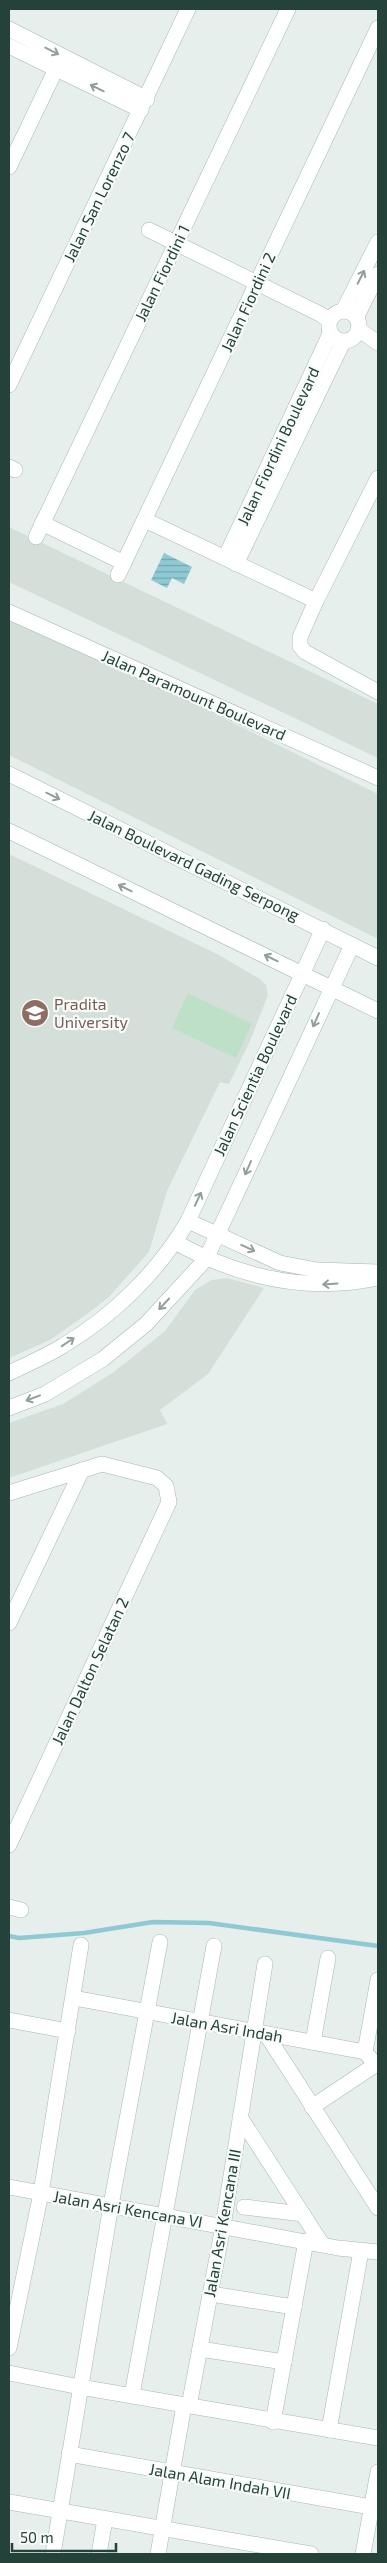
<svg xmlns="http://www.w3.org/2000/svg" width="387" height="2563" font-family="'Exo 2',sans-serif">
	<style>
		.built { fill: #d4dfda }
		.pitch { fill: #bfe0c8 }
		.water { fill: url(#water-rules) }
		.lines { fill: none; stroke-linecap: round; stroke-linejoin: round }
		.stream { stroke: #8ec9d4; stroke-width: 4.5 }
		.minor-casing { stroke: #a8b8b2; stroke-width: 16 }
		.secondary-casing { stroke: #a4bbb3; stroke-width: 16 }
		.minor { stroke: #fff; stroke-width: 15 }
		.secondary { stroke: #fff; stroke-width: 15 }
		.oneway { stroke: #92a09c }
		.labels { text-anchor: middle; stroke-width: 4.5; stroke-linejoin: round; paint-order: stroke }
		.street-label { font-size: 16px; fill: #24423a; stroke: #f7fbf9 }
		.education-label { font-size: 16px; fill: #785e54; stroke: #f7fbf9; text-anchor: start }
	</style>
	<defs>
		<pattern id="water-rules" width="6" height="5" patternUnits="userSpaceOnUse" patternTransform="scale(1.25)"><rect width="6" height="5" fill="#8ec9d4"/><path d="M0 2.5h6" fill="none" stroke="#74a5ad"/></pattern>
	</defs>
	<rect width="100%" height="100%" fill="#e6efeb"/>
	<g class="built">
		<path d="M9,527L378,704V758L9,582Z"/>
		<path d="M9,613L378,794V939L9,755Z"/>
		<path d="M9,854L219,955L260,979L266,985L268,995L250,1041L229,1084L220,1082L167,1191L149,1252L108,1298L87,1314L50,1340L9,1358Z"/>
		<path d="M227,1278L264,1288L208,1374L160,1410L167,1424L9,1478V1423L63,1404L114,1372L165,1331L195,1290L212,1280Z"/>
	</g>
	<path class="pitch" d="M188,993L252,1024L236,1058L172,1028Z"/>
	<path class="water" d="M164,553L192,567L184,584L172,578L167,588L151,580Z"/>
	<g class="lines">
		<path class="stream" d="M9,1936L19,1938L84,1933L153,1922L209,1923L378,1946"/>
		<g class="minor-casing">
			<g id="minor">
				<path d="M9,29L147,99"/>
				<path d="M9,46L141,110"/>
				<path d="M9,167L56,69"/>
				<path d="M149,230L320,314L330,321"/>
				<circle cx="344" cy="326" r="15"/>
				<path d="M343,311L378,242"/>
				<path d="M356,318L378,274"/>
				<path d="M358,329L378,343"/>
				<path d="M9,385L188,9"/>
				<path d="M9,467L15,470"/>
				<path d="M378,478L316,601L300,637V646L305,652L378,692"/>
				<path d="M145,520L316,601"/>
				<path d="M42,523L124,563"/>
				<path d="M36,537L288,9"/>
				<path d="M225,558L330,334"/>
				<path d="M236,564L343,342"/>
				<path d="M118,575L378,28"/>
				<path d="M9,612L378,778"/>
				<path d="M188,1221L280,1263L317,1270L378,1272"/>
				<path d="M175,1242C238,1277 307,1293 378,1278"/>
				<path d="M9,1373C27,1364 47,1356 64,1345C114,1315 158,1272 188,1221L323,929"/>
				<path d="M9,1408L45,1394L103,1359L146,1324L206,1259L352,945"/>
				<path d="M9,1493L102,1464L157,1478L166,1486L169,1502L9,1845"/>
				<path d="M9,1623L82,1470"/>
				<path d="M9,1907L21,1910"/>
				<path d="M74,1998L365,2052L376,2065"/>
				<path d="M9,2020L68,2031"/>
				<path d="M266,2034L378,2208"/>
				<path d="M313,2042L328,1958"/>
				<path d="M365,2052L378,1980"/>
				<path d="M312,2107L378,2063"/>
				<path d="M240,2117L322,2244"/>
				<path d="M9,2187L338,2248L378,2252"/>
				<path d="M244,2207L303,2214"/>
				<path d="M211,2294L294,2307"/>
				<path d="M9,2348L41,2193L81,1945"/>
				<path d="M200,2349L284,2362"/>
				<path d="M9,2373L80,2387L378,2438"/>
				<path d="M132,2395L214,1946"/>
				<path d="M189,2406L223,2226L265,1964"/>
				<path d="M273,2422L306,2241"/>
				<path d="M329,2430L361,2251"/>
				<path d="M69,2454L371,2507"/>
				<path d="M9,2502L311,2554"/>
				<path d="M53,2554L111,2205L160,1942"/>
				<path d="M99,2554L105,2519"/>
				<path d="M158,2554L184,2405"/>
				<path d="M363,2554L378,2472"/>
			</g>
		</g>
		<g class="secondary-casing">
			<g id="secondary">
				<path d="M9,774L378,958"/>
				<path d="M9,831L378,1011"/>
			</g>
		</g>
		<use href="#minor" class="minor"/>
		<use href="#secondary" class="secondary"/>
	</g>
	<defs><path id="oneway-shaft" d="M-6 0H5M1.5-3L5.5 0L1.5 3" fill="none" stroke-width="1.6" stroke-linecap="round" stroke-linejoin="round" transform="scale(1.25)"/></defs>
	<g class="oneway">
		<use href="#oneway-shaft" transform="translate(52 51) rotate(27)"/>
		<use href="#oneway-shaft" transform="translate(97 88) rotate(-154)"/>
		<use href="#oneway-shaft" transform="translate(361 277) rotate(-63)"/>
		<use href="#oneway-shaft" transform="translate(53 796) rotate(26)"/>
		<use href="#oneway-shaft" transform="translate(125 888) rotate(-154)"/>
		<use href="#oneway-shaft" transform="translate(271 958) rotate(-154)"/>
		<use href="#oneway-shaft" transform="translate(316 1020) rotate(114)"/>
		<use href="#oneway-shaft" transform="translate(248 1168) rotate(114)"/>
		<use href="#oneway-shaft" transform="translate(198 1199) rotate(-65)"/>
		<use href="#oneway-shaft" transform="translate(248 1248) rotate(25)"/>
		<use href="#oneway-shaft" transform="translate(330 1284) rotate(176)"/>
		<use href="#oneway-shaft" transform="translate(164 1304) rotate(133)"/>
		<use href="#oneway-shaft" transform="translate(68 1342) rotate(-34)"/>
		<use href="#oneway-shaft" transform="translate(33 1398) rotate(159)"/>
	</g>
	<defs>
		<g id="university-disc" transform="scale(1.4375)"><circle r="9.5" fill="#8d6e63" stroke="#f7fbf9"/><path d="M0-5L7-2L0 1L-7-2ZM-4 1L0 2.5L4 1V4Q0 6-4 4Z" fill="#fff"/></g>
	</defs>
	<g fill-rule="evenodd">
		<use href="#university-disc" x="35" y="1013"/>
	</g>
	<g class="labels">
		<g class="street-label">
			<text transform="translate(99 197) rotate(-64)" y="6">Jalan San Lorenzo 7</text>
			<text transform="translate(162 273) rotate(-64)" y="6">Jalan Fiordini 1</text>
			<text transform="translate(248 302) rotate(-65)" y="6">Jalan Fiordini 2</text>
			<text transform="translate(278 446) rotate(-65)" y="6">Jalan Fiordini Boulevard</text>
			<text transform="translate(194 695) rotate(24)" y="6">Jalan Paramount Boulevard</text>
			<text transform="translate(194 865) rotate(26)" y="6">Jalan Boulevard Gading Serpong</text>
			<text transform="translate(255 1075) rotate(-65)" y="6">Jalan Scientia Boulevard</text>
			<text transform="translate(90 1671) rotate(-65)" y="6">Jalan Dalton Selatan 2</text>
			<text transform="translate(227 2027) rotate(10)" y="6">Jalan Asri Indah</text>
			<text transform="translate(128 2209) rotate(10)" y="6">Jalan Asri Kencana VI</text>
			<text transform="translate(222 2223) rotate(-80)" y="6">Jalan Asri Kencana III</text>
			<text transform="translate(220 2481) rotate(10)" y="6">Jalan Alam Indah VII</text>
		</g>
		<g class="education-label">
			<text x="54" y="1010">Pradita<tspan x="54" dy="18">University</tspan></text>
		</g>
	</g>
	<rect width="387" height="2563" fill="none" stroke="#24423a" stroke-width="20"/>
	<path d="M12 2543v8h104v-8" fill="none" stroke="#24423a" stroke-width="2.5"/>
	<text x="20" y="2543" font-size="15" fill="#24423a" stroke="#f7fbf9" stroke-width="4" paint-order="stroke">50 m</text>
</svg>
